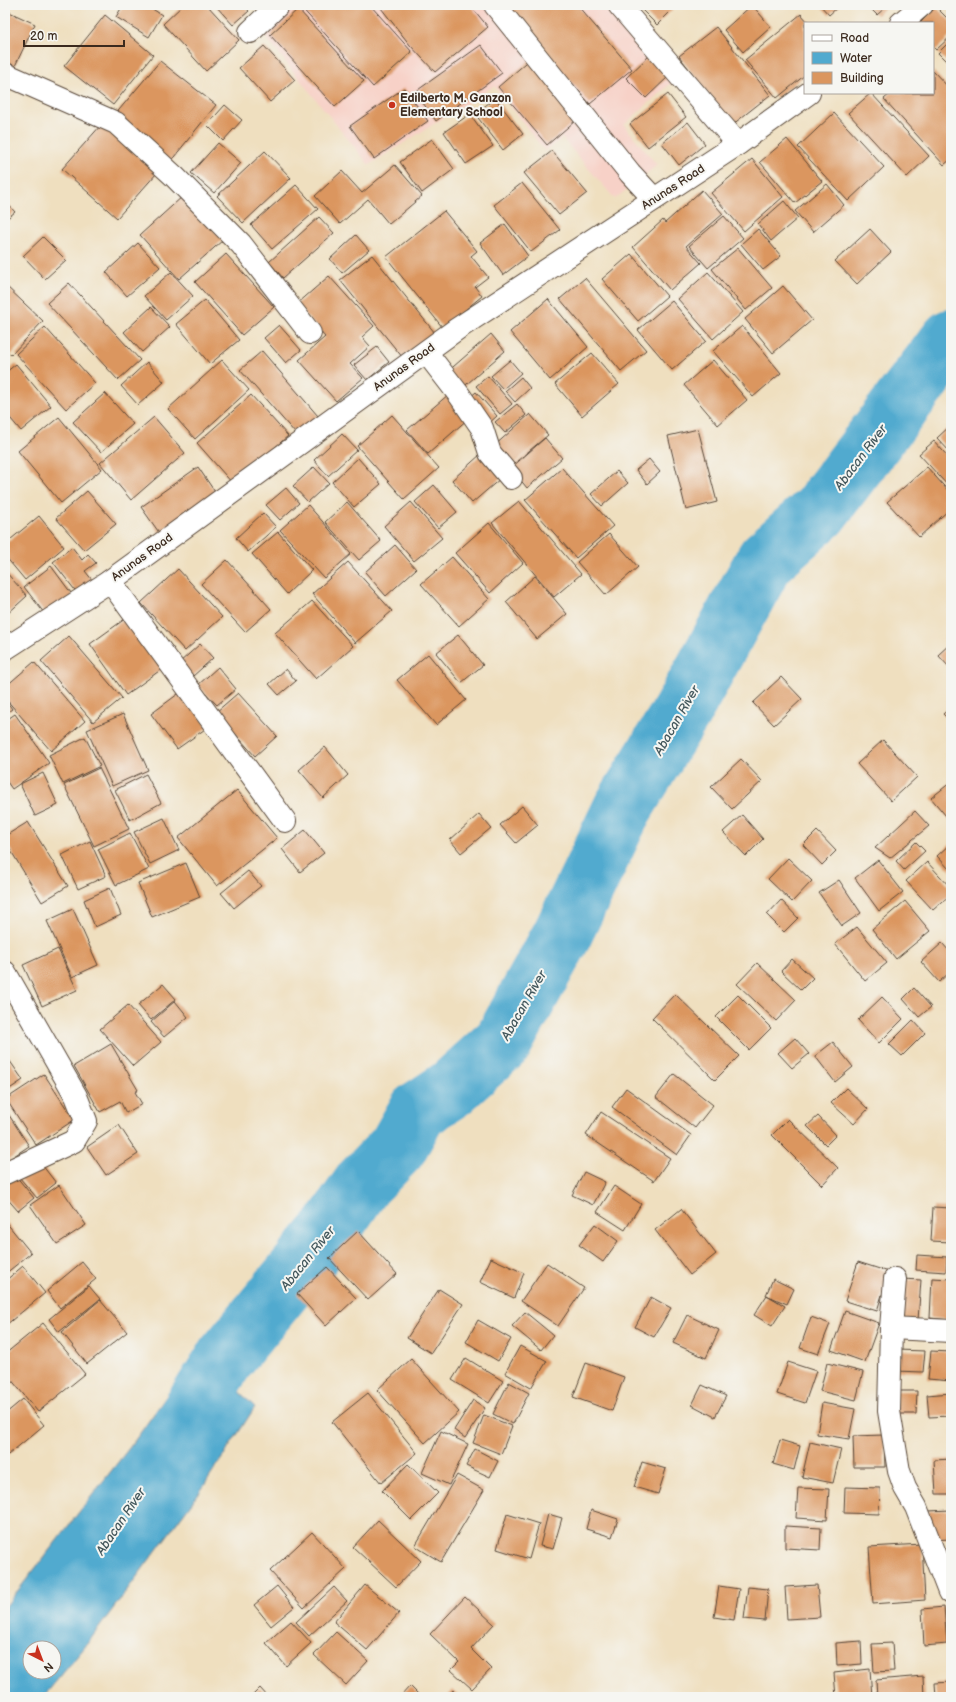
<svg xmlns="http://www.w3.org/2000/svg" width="956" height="1702" font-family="'Balsamiq Sans',sans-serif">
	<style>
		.built { fill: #f7d1c7 }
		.water { fill: #51aacf; stroke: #466a76; fill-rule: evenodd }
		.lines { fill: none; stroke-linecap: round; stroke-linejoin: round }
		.river { stroke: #51aacf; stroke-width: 60 }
		.building { fill: #db965f }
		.minor-casing { stroke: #564536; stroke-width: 24 }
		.minor { stroke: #fff; stroke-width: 22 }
		.poi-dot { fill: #c8321e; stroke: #f6f6f2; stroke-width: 1.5 }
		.labels { text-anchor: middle; stroke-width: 4; stroke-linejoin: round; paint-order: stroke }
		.poi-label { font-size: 12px; font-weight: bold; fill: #3b2a1e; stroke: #f6f6f2; text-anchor: start }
		.street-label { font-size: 12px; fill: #3b2a1e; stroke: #f6f6f2 }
		.water-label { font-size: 13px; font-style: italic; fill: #43575c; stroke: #f6f6f2 }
	</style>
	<rect width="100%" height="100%" fill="#f6f6f2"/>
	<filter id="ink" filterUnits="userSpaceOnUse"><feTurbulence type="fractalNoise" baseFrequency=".025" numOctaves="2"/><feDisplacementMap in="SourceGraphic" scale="8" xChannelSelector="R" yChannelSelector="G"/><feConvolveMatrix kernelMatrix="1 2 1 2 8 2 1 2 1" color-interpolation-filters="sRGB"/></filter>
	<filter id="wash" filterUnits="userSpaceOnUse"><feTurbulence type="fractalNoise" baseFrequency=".012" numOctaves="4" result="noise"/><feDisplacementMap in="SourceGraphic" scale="16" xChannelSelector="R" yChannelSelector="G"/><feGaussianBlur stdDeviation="0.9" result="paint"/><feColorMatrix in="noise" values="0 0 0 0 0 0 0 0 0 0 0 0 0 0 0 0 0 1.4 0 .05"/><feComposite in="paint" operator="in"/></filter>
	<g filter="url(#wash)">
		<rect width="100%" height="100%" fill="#efdfbf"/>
		<path class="built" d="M283,5H603L678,77L624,125L657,165L615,199L562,138L545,151L494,86L369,165L258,28Z"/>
		<path class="water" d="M198,1352L255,1407L204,1486L84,1648L43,1697H5V1607L133,1443ZM30,1648H54V1672H30Z"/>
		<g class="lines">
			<path class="river" d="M173,1441L226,1357L332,1228L363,1183L397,1148L418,1111L451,1089L503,1042L562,935L623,808L682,711L766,559L819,512L951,339"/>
		</g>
		<g id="blocks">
			<g class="building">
				<path d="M123,5H146L162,15L149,37L116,17Z"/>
				<path d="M183,5H207L239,40L206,71L163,24Z"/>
				<path d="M215,5H243L249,11L233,25Z"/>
				<path d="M299,5H370L412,52L373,87Z"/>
				<path d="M385,5H470L488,27L435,72L410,45L381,8Z"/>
				<path d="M505,5H577L632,69L590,104Z"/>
				<path d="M637,5H677L657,25Z"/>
				<path d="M752,5L771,27L743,52L724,30Z"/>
				<path d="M820,5H840L829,15Z"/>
				<path d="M867,5H888L877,15Z"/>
				<path d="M936,7L951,22V36L936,50L933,47V23H920Z"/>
				<path d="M298,9L364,81L335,107L270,35Z"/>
				<path d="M5,10L35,24L15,66L5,61Z"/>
				<path d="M801,14L809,23H805V75L777,98L745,60Z"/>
				<path d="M105,15L153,55L113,105L64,66Z"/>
				<path d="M716,27L770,95L732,125L679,56Z"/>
				<path d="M951,40V66L938,53Z"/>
				<path d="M481,45L502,73L436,121L415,92Z"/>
				<path d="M264,46L295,80L270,102L239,68Z"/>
				<path d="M650,55L670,75L646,98L626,78Z"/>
				<path d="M533,57L582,115L547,145L498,87Z"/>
				<path d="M160,61L216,105L170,162L114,116Z"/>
				<path d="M933,71L951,90V159L944,165L884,99L891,93H933Z"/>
				<path d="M404,88L428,121L374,159L350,126Z"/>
				<path d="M871,93L929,156L907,177L848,113Z"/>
				<path d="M668,94L686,117L648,147L630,124Z"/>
				<path d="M495,98L523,134L503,150L475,114Z"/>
				<path d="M225,105L242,120L223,141L207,125Z"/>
				<path d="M834,113L884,167L848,201L798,147Z"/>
				<path d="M470,114L493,146L466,164L444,132Z"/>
				<path d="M688,122L705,144L679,165L662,143Z"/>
				<path d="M102,124L157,173L117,218L62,169Z"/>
				<path d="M432,139L454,169L422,193L400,162Z"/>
				<path d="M787,139L822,181L795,203L760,162Z"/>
				<path d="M218,143L241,163L214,193L191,173Z"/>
				<path d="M265,151L291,178L243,223L217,196Z"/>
				<path d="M552,151L587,193L559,215L524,173Z"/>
				<path d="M752,159L783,197L744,231L711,193Z"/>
				<path d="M395,165L422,196L389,224L368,199L340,224L315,196L342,171L362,193Z"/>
				<path d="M522,183L560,230L531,252L494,205Z"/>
				<path d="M827,184L844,205L813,232L795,211Z"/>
				<path d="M296,185L318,209L272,249L251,225Z"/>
				<path d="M702,190L723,214L686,246L701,263L670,290L633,247L663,220L665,223Z"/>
				<path d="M183,196L223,240L179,279L140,235Z"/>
				<path d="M5,201L15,212L5,220Z"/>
				<path d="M784,201L798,218L771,241L758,224Z"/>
				<path d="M444,211L477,251L471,256L488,277L475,287L482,296L443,328L386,257Z"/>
				<path d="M724,216L743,238L708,268L689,246Z"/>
				<path d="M319,217L334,233L283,278L269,262Z"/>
				<path d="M505,224L528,256L503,275L480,243Z"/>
				<path d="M758,229L781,256L763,270L741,244Z"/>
				<path d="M870,229L891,252L857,284L835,261Z"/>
				<path d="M356,235L369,250L342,273L330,259Z"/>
				<path d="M43,237L66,260L45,279L23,256Z"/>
				<path d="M138,243L160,267L127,296L106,272Z"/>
				<path d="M738,248L772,288L746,310L712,269Z"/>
				<path d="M226,254L274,307L242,335L195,282Z"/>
				<path d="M631,254L667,296L638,321L602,279Z"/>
				<path d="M372,255L435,333L403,358L340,280Z"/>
				<path d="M171,272L193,296L166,320L144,296Z"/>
				<path d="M708,272L743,312L713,339L678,299Z"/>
				<path d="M329,276L374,326L362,337L370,346L350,364L363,378L336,401L299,360L325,337L297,304Z"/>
				<path d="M585,278L646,350L621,371L560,299Z"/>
				<path d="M69,283L140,360L118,380L47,303Z"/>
				<path d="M5,285L43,321L11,355L5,350Z"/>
				<path d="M783,286L812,320L773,353L745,319Z"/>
				<path d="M548,299L588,347L550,380L510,332Z"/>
				<path d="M205,300L239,340L210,364L176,324Z"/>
				<path d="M672,301L706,341L672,370L638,330Z"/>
				<path d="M151,307L170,327L142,352L124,332Z"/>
				<path d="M279,325L301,350L286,363L264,338Z"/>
				<path d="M742,326L781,373L753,397L713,351Z"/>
				<path d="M45,327L95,383L66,409L16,354Z"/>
				<path d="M491,334L505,351L460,390L446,373Z"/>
				<path d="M377,347L389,362L367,380L354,365Z"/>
				<path d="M262,351L318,416L296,434L240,370Z"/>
				<path d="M592,353L619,384L582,416L555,384Z"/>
				<path d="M222,360L249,390L195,439L168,409Z"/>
				<path d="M510,360L521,373L503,389L491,376Z"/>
				<path d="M713,360L747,400L718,425L684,385Z"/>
				<path d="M147,362L164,382L138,405L121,386Z"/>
				<path d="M16,364L51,406L21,431L5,412V373Z"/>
				<path d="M488,376L512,404L500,414L476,386Z"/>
				<path d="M521,377L530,388L515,402L505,391Z"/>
				<path d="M476,392L497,416L488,424L468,399Z"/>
				<path d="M105,393L133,424L101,452L73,422Z"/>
				<path d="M449,394L469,418L428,454L407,430Z"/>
				<path d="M251,395L288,436L233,484L197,443Z"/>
				<path d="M517,404L526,415L505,433L495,422Z"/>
				<path d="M530,414L548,435L510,467L493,447Z"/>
				<path d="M392,415L439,468L404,499L357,446Z"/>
				<path d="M59,417L102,469L61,503L18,451Z"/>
				<path d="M154,417L185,453L131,500L100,463Z"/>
				<path d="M951,425V453L937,438Z"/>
				<path d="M698,429L717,502L686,510L668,436Z"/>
				<path d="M342,434L357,450L328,476L314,460Z"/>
				<path d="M545,438L562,458L527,488L511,468Z"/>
				<path d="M934,441L951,460V485L949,487L919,454Z"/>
				<path d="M481,454L501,478L472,503L452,480Z"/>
				<path d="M358,458L381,484L354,507L332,482Z"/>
				<path d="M649,459L660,472L647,484L636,470Z"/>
				<path d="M198,467L219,498L163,538L141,507Z"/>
				<path d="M314,467L329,483L308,502L293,486Z"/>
				<path d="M927,467L951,494V508L919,537L887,502Z"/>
				<path d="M562,468L613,526L576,558L525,500Z"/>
				<path d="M617,471L628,483L602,506L591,494Z"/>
				<path d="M434,485L457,512L438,528L415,502Z"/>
				<path d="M286,488L299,503L280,520L266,505Z"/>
				<path d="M87,491L116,524L84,550L56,518Z"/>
				<path d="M519,501L581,574L554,597L492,523Z"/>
				<path d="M347,502L381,541L359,560L325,522Z"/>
				<path d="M411,502L442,538L414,561L384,526Z"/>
				<path d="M308,505L351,554L324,578L280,530Z"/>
				<path d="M263,513L276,527L248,552L236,538Z"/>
				<path d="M39,516L64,547L25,580L5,556V544Z"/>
				<path d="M489,523L523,563L490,593L455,553Z"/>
				<path d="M278,532L312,570L287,594L252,554Z"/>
				<path d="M609,534L638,567L606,595L577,562Z"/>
				<path d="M395,545L416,569L386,596L365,572Z"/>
				<path d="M72,547L82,560L88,554L96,563L85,571L93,581L78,594L53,562Z"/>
				<path d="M452,557L489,599L459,626L421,584Z"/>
				<path d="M227,560L271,609L245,632L201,584Z"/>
				<path d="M348,562L392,611L355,643L312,594Z"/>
				<path d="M51,566L74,597L48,618L24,587Z"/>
				<path d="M178,569L222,617L185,651L141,603Z"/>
				<path d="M5,571L27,596L5,616Z"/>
				<path d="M535,576L567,614L537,639L506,602Z"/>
				<path d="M312,601L353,646L316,679L275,633Z"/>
				<path d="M129,616L166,666L126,695L90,644Z"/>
				<path d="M458,635L483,665L461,683L436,653Z"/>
				<path d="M69,636L122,698L93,722L41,661Z"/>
				<path d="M951,643V669L938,655Z"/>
				<path d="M200,644L213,658L192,677L179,663Z"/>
				<path d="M428,654L466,700L436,725L397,680Z"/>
				<path d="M34,662L85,721L51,751L5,698V687Z"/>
				<path d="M218,667L236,689L217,705L198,685Z"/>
				<path d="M286,669L296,681L279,695L269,684Z"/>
				<path d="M781,677L802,699L774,725L753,703Z"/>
				<path d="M182,691L208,727L177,749L151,714Z"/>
				<path d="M238,693L277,736L255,756L216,712Z"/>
				<path d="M5,699L12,709L5,714Z"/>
				<path d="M951,707V722L943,714Z"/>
				<path d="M15,714L49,763L12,789L5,779V721Z"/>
				<path d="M123,714L148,770L112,786L87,730Z"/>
				<path d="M85,737L100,766L63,784L49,755Z"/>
				<path d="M883,740L917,777L891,801L857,764Z"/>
				<path d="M325,747L348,775L323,798L299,770Z"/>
				<path d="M741,759L762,781L732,809L711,787Z"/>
				<path d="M99,768L129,829L94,846L64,785Z"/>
				<path d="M43,773L58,805L35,816L20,784Z"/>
				<path d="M146,774L161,803L130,820L115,790Z"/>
				<path d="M951,782V822L931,798Z"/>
				<path d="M237,790L277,838L217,886L178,838Z"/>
				<path d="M522,806L538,825L516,843L500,825Z"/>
				<path d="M915,811L929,826L890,858L875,848Z"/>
				<path d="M479,814L491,828L461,853L450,840Z"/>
				<path d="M742,815L763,839L746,856L723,832Z"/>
				<path d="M164,818L179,850L150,864L134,832Z"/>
				<path d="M28,822L68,886L42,902L5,841V836Z"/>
				<path d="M305,830L324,853L300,872L282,849Z"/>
				<path d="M817,831L836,851L822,865L803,845Z"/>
				<path d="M130,833L149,869L116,885L98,849Z"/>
				<path d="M90,841L106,876L78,889L62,855Z"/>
				<path d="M916,842L925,851L904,870L896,861Z"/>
				<path d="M951,843V871L937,856Z"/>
				<path d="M788,858L812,881L792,902L768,879Z"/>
				<path d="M878,860L903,892L879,911L855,878Z"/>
				<path d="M927,862L951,888V894L933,910L906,881Z"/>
				<path d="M186,863L200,897L152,917L138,883Z"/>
				<path d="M248,871L261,886L234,908L221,893Z"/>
				<path d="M839,880L861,913L842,926L819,893Z"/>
				<path d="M110,888L121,915L95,927L84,900Z"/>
				<path d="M781,900L798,918L784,932L767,915Z"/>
				<path d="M905,901L930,931L896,959L872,929Z"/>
				<path d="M73,909L98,965L72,977L47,921Z"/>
				<path d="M857,927L887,963L865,981L835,944Z"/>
				<path d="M942,943L951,953V971L939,982L921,962Z"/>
				<path d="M58,949L77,990L42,1006L23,965Z"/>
				<path d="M792,959L813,978L801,990L781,971Z"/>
				<path d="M757,963L796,1000L776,1021L737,984Z"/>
				<path d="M163,984L176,999L151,1020L138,1005Z"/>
				<path d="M914,988L931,1007L919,1017L903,999Z"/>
				<path d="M675,994L739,1056L715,1080L652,1018Z"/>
				<path d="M738,995L771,1028L749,1050L716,1017Z"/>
				<path d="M882,997L903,1019L879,1043L858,1020Z"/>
				<path d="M175,1001L188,1017L164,1037L151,1022Z"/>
				<path d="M128,1005L161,1042L133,1066L100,1029Z"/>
				<path d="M913,1020L925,1033L902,1056L889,1044Z"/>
				<path d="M795,1038L809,1054L792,1068L778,1053Z"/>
				<path d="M833,1042L853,1067L835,1082L815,1056Z"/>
				<path d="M111,1044L138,1090L135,1092L142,1104L126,1113L120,1101L100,1112L74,1066Z"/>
				<path d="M5,1054L23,1080L5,1092Z"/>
				<path d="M44,1074L74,1120L36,1145L6,1099Z"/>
				<path d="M674,1074L713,1105L695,1128L656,1097Z"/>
				<path d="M626,1088L691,1135L677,1155L612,1107Z"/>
				<path d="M846,1088L868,1109L854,1124L831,1103Z"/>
				<path d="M5,1109L29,1146L5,1162Z"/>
				<path d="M601,1112L670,1158L654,1181L586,1135Z"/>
				<path d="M818,1116L836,1135L826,1145L807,1126Z"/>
				<path d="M788,1119L838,1168L822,1185L772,1135Z"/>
				<path d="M119,1125L138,1154L106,1175L87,1147Z"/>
				<path d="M39,1161L56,1183L37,1198L19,1177Z"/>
				<path d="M584,1172L605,1182L593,1205L572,1195Z"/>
				<path d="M15,1175L34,1198L18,1211L5,1196V1183Z"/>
				<path d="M59,1185L86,1225L57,1244L30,1205Z"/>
				<path d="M614,1186L641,1204L625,1230L597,1212Z"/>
				<path d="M933,1207L951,1208V1242L931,1241Z"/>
				<path d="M681,1209L716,1254L690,1275L655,1230Z"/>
				<path d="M5,1221L31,1253L5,1274Z"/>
				<path d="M595,1224L618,1241L603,1262L579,1245Z"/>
				<path d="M358,1231L397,1274L368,1300L329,1258Z"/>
				<path d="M917,1255L947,1257L946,1272L916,1270Z"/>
				<path d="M491,1258L524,1273L514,1298L480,1282Z"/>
				<path d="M82,1262L96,1279L60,1308L47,1291Z"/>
				<path d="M858,1262L889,1272L877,1311L845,1301Z"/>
				<path d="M547,1263L584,1288L558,1326L521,1301Z"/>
				<path d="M23,1266L45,1293L6,1325L5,1281Z"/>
				<path d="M327,1267L356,1298L326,1326L297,1294Z"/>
				<path d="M932,1278L951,1279V1320L930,1318Z"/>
				<path d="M773,1279L794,1289L787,1304L766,1295Z"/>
				<path d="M902,1279L921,1280L918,1320L900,1319Z"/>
				<path d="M89,1286L100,1299L59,1332L49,1319Z"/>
				<path d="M439,1289L463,1304L431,1353L407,1338Z"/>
				<path d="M767,1295L785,1306L772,1326L754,1315Z"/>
				<path d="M651,1297L671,1308L654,1337L635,1327Z"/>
				<path d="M100,1300L127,1332L87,1364L62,1332Z"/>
				<path d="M845,1311L879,1323L865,1362L831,1350Z"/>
				<path d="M525,1312L553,1335L541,1350L512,1326Z"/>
				<path d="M687,1315L719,1330L706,1358L673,1343Z"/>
				<path d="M811,1317L830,1324L818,1354L800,1348Z"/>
				<path d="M478,1320L511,1339L498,1361L466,1342Z"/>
				<path d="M43,1323L85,1374L38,1412L5,1372V1354Z"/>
				<path d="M520,1346L547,1361L531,1388L505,1373Z"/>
				<path d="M897,1350L925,1351L923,1372L895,1371Z"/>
				<path d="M931,1351L951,1352V1381L928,1379Z"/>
				<path d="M466,1358L503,1381L489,1403L452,1380Z"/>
				<path d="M411,1359L459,1412L425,1443L377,1390Z"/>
				<path d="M788,1362L816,1371L805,1403L777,1394Z"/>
				<path d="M586,1363L624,1377L612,1411L573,1397Z"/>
				<path d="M827,1363L863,1372L856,1400L820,1391Z"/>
				<path d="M509,1382L529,1393L513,1424L493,1414Z"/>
				<path d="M702,1385L726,1396L715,1417L692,1405Z"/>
				<path d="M891,1391H917L916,1414H891Z"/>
				<path d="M368,1393L417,1453L381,1483L332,1422Z"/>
				<path d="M951,1393V1416L929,1417L927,1395Z"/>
				<path d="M23,1399L44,1425L8,1455L5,1451V1414Z"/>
				<path d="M473,1400L485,1408L465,1438L454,1430Z"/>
				<path d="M822,1403L855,1409L849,1439L817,1434Z"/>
				<path d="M484,1415L512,1426L501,1454L473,1443Z"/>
				<path d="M441,1431L468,1444L449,1485L422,1473Z"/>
				<path d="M884,1435L885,1467H854L853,1436Z"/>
				<path d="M780,1440L800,1446L794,1470L773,1464Z"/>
				<path d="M810,1442L841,1449L833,1483L802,1477Z"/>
				<path d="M475,1449L498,1461L490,1477L466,1466Z"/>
				<path d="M951,1459V1494H936L934,1460Z"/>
				<path d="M642,1462L666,1469L658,1494L634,1487Z"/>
				<path d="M408,1464L438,1493L411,1520L382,1491Z"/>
				<path d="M457,1475L484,1490L441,1562L415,1546Z"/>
				<path d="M845,1487L880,1488L879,1514L844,1513Z"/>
				<path d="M798,1488L829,1489L827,1520L796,1518Z"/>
				<path d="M591,1510L618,1519L612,1537L586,1529Z"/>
				<path d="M951,1510V1539L930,1540L928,1511Z"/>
				<path d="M507,1514L539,1524L529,1559L497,1549Z"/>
				<path d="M548,1514L562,1518L553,1549L540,1546Z"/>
				<path d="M378,1520L421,1561L396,1587L353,1547Z"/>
				<path d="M785,1526L821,1528L820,1550L785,1548Z"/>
				<path d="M312,1532L346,1569L304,1608L270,1571Z"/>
				<path d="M922,1544L925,1600L873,1604L869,1547Z"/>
				<path d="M365,1585L399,1613L367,1650L334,1622Z"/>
				<path d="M817,1585L820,1617L787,1619L785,1587Z"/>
				<path d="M277,1586L294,1607L271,1626L254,1605Z"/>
				<path d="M719,1586L739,1589L734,1620L714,1617Z"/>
				<path d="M334,1587L347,1601L309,1636L296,1622Z"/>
				<path d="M748,1587L768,1589L765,1621L744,1619Z"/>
				<path d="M465,1597L494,1624L471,1649L491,1669L472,1689L451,1670L459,1662L430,1634Z"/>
				<path d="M944,1607L947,1644L924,1646L922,1609Z"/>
				<path d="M291,1621L311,1643L286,1666L266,1643Z"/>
				<path d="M336,1632L368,1661L346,1685L314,1655Z"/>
				<path d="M861,1641L862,1664L837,1666L836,1643Z"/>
				<path d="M892,1643L894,1671L874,1672L872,1644Z"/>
				<path d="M870,1669L872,1697H836L834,1673Z"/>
				<path d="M923,1676L924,1697H877L876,1680Z"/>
				<path d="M951,1682V1697H936L935,1683Z"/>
				<path d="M410,1686L421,1697H400Z"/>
				<path d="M260,1688L268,1697H251Z"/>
				<path d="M453,1690L460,1697H447Z"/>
			</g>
		</g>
	</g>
	<g filter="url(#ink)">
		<use href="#blocks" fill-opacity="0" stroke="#564536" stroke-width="1"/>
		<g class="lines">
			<g class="minor-casing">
				<g id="minor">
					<path d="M495,5L630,173L654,199"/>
					<path d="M619,5L738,144"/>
					<path d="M901,23L922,5"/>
					<path d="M250,32L278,5"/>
					<path d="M5,74L116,123L174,176L241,244L310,333"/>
					<path d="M426,352L460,396L482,428L490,453L511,478"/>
					<path d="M110,581L285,821"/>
					<path d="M5,649L110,581L457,329L738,144L809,93"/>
					<path d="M5,972L76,1096L86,1121L74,1141L5,1173"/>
					<path d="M895,1279L891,1328L889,1411L899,1471L905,1488L916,1507L949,1592H951"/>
					<path d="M891,1328L951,1331"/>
				</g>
			</g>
			<use href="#minor" class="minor"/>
		</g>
	</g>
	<circle class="poi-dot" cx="392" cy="105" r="4"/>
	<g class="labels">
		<g class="poi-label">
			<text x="400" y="102">Edilberto M. Ganzon<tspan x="400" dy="14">Elementary School</tspan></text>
		</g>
		<g class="street-label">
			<text transform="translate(673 187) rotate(-33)" y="4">Anunas Road</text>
			<text transform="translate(404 367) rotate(-36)" y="4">Anunas Road</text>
			<text transform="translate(142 557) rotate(-36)" y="4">Anunas Road</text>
		</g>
		<g class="water-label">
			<text transform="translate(860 457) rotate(-53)" y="5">Abacan River</text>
			<text transform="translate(676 720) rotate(-60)" y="5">Abacan River</text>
			<text transform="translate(523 1005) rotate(-60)" y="5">Abacan River</text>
			<text transform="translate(307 1258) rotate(-51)" y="5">Abacan River</text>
			<text transform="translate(120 1521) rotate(-56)" y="5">Abacan River</text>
		</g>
	</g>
	<rect width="956" height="1702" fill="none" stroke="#f6f6f2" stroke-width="20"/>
	<rect x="804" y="22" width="130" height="72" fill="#f6f6f2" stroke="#aba49d"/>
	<rect x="812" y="35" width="20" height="6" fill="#ffffff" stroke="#aba49d"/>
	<text x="840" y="42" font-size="12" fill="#3b2a1e">Road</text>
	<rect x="812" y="52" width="20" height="12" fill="#51aacf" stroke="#aba49d"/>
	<text x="840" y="62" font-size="12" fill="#3b2a1e">Water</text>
	<rect x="812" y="72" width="20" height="12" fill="#db965f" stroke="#aba49d"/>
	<text x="840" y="82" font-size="12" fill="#3b2a1e">Building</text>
	<g transform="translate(42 1660) rotate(138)"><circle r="19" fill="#f6f6f2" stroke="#aba49d"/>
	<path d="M0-3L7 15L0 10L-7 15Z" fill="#c8321e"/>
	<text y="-6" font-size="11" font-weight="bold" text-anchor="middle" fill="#3b2a1e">N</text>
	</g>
	<path d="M24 40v6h100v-6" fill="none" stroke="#3b2a1e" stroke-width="2"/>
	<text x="30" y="40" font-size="12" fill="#3b2a1e" stroke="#f6f6f2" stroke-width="3" paint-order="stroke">20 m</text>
</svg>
